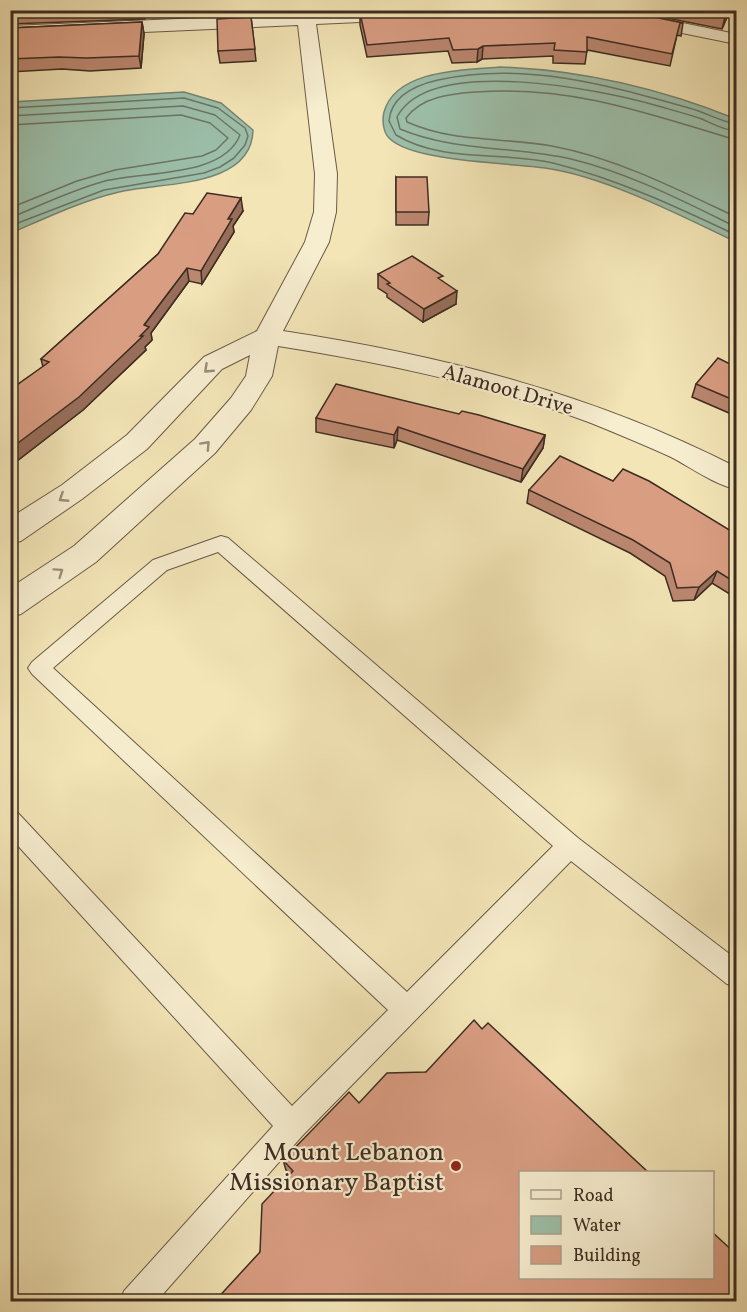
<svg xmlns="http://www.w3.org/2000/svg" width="747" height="1312" font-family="Vollkorn,serif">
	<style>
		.water { fill: #9cbfaa; stroke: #768473; stroke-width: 1.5 }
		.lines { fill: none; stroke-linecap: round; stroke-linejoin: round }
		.shore { stroke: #6c7666; stroke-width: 1.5 }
		.lane-casing { stroke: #6a5a46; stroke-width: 2 }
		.street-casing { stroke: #6a5a46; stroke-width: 2 }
		.lane { fill: #f7eed0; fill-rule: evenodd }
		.street { fill: #f7eed0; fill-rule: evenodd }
		.wall { fill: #bb8770; stroke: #3d2c21; stroke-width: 1.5 }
		.shaded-wall { fill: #986e5b; stroke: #3d2c21; stroke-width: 1.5 }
		.building { fill: #d99d82; stroke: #3d2c21; stroke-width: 1.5 }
		.oneway { stroke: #9a8d78 }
		.poi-dot { fill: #8f2418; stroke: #f7eed0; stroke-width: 2 }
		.labels { text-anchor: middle; stroke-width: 4.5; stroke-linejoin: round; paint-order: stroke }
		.street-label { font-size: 21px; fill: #3d2c21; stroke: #f7eed0 }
		.near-poi-label { font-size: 26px; fill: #3d2c21; stroke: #f7eed0; text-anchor: end }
	</style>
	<rect width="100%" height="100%" fill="#f3e5b6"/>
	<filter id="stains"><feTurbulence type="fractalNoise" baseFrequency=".00333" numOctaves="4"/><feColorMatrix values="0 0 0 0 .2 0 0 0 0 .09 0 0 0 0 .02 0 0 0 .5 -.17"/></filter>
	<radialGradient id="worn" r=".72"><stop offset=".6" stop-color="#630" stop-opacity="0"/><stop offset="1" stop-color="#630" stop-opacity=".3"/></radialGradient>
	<g class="water">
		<path d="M500,67C583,70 659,88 736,119V242C682,216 604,176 545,168C511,163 412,162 389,138C383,132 382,120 384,112C396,69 465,70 500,67Z"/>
		<path d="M184,92L221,103L253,130C252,189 159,182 119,192C81,201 46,218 11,233V102Z"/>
	</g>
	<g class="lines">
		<g class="shore">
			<path d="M10,108L184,98L218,108L245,128L248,136L245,145L234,158L220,167L204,173L104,190L10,226"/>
			<path d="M10,116L183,106L215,115L240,135C223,178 143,171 105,181C72,190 41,205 10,218"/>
			<path d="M736,124C719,121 705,112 689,108C607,85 523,61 438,80C416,85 391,96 389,121L396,135C442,163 502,151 553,163C617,179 677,207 736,235"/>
			<path d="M10,125L181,115L210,123L228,138L216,150L202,156L115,170L77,181L10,208"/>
			<path d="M736,131C723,130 713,124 702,119C687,114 672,110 658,106C602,90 430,54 397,117L400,129C455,152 514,146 571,159C629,173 683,201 736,227"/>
			<path d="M736,140C647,113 570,85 476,92C451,94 422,96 406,118L407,122C454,143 502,137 552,146C616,158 677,189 736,217"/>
		</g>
		<g class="lane-casing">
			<path id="lane" d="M221,536L228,538L578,838L736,959V987L727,984L571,861L302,1136L156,1302H120L124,1291L273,1126L10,837V810L18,813L292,1106L388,1010L32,674L28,668L32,662L153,560ZM218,552L553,846L407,992L53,668L167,570Z"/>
		</g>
		<g class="street-casing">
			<g id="street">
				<path d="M296,10H314V13L408,10L413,15L410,19L404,20L316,24L337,174L336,212L329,242L283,331C441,355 594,394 736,467V489C713,484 692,468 671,457C645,445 618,434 591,423C490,385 385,363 278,346L272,376L251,410L215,453L96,562L21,614L10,617V588L74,546L195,439L231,398L246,376L250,355L222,369L147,449L82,499L21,541L10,544V518L62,485L127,435L204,357L257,331L305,242L314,212L315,174L298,25L10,38V26L297,14Z"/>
				<path d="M639,14L736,34V44L633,23L630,19L633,15Z"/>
			</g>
		</g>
		<use href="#lane" class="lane"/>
		<use href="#street" class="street"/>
	</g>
	<g class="wall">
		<path d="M10,10H146L145,19L10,24Z"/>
		<path d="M218,10H250L251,15L218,16Z"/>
		<path d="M626,10H730L722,29L637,12Z"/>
		<path d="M360,13L683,23L681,36L677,35L670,66L587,50L585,64L553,63V56L482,59L477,62L452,63L448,51L367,57L360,25Z"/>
		<path d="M251,17L256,61L220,63L218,51Z"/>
		<path d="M142,22L144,34L141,68L90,71L62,69L10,72V28Z"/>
		<path d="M396,177L429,212L428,225H396Z"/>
		<path d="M243,211L233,226L234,232L202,284L189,281L151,333L152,340L145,347L146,350L83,410L13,464L10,462V390L43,367L41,359L158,254L193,214Z"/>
		<path d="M378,274L442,281L456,304L423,322L387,297V294L378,288Z"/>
		<path d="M736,367V416L692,397L696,384Z"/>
		<path d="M316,418L545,435L543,448L521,482L397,440L394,448L316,432Z"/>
		<path d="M613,481L736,534V598L712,583L694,600L673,601L665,576L630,553L527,503L529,490Z"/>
		<path d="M482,1029L649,1173L260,1252L290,1174L286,1170L283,1160L359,1103L426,1072Z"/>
	</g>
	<g class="shaded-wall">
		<path d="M728,10H730L722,29L725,17Z"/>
		<path d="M142,22L144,34L141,68L139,56Z"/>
		<path d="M483,46L482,59L477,62L478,49Z"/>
		<path d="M241,198L243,211L233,226L234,232L202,284L201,271L228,219Z"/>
		<path d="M187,268L189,281L151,333L152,340L145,347L146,350L83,410L13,464L10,456V449L140,336L144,325Z"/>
		<path d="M457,291L456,304L423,322L424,309Z"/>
		<path d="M398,427L397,440L394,448V435Z"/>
		<path d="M545,435L543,448L521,482L523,469Z"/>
		<path d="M717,571L712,583L694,600L699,587Z"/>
	</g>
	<g class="building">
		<path d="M10,10H49L10,12Z"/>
		<path d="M419,10H598L639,14L683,23H680L672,54L587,37V52L554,50L555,43L483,46L478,49L453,50L449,38L367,45L360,13Z"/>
		<path d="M693,10H728L725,17Z"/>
		<path d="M251,17L255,49L218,51L217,19Z"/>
		<path d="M142,22L139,56L87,58L59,57L10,59V28Z"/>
		<path d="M396,177H427L429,212H396Z"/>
		<path d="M207,193L241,198L228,219H232L201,271L187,268L144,325L149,327L140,336H143L79,397L10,449V390L49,362L41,359L158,254L185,213L193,214Z"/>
		<path d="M412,256L443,276L438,278L457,291L424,309L387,284L390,283L378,274Z"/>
		<path d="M718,358L736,367V401L696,384Z"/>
		<path d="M336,384L459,414L462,411L479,415L545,435L523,469L398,427L394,435L316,418Z"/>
		<path d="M560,456L613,481L623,469L649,481L736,534V583L717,571L699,587L677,588L670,563L633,540L529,490Z"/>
		<path d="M474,1020L482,1029L488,1023L649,1173H520V1278H712V1232L736,1254V1302H214L260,1252L262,1204L293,1171L283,1160L349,1092L359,1103L387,1073L426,1072Z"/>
	</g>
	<defs><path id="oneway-chevron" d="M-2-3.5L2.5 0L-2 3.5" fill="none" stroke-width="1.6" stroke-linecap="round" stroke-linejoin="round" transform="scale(1.5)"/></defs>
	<g class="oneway">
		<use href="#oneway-chevron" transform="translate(208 369) rotate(137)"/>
		<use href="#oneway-chevron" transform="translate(206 445) rotate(-47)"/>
		<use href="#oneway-chevron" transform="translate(63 498) rotate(147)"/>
		<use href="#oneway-chevron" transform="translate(59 572) rotate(-35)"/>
	</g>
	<circle class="poi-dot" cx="456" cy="1166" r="6"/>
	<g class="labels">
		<g class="street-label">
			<text transform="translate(508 389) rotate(16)" y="7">Alamoot Drive</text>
		</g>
		<g class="near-poi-label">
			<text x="444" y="1160">Mount Lebanon<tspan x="444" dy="30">Missionary Baptist</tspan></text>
		</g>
	</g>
	<rect width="747" height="1312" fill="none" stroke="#f3e5b6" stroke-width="36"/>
	<rect x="12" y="12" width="723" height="1288" fill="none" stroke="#3d2c21" stroke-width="3"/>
	<rect x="18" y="18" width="711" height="1276" fill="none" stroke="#3d2c21" stroke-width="1.5"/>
	<rect x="519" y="1171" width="195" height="108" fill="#f7eed0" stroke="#ada08a" stroke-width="1.5"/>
	<rect x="531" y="1190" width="30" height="9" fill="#f7eed0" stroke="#ada08a" stroke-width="1.5"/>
	<text x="573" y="1201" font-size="18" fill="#3d2c21">Road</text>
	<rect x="531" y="1216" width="30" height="18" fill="#9cbfaa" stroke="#ada08a" stroke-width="1.5"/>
	<text x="573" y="1231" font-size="18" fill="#3d2c21">Water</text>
	<rect x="531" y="1246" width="30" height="18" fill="#d99d82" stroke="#ada08a" stroke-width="1.5"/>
	<text x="573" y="1261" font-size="18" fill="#3d2c21">Building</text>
	<rect width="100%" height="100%" filter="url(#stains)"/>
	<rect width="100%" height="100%" fill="url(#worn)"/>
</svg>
